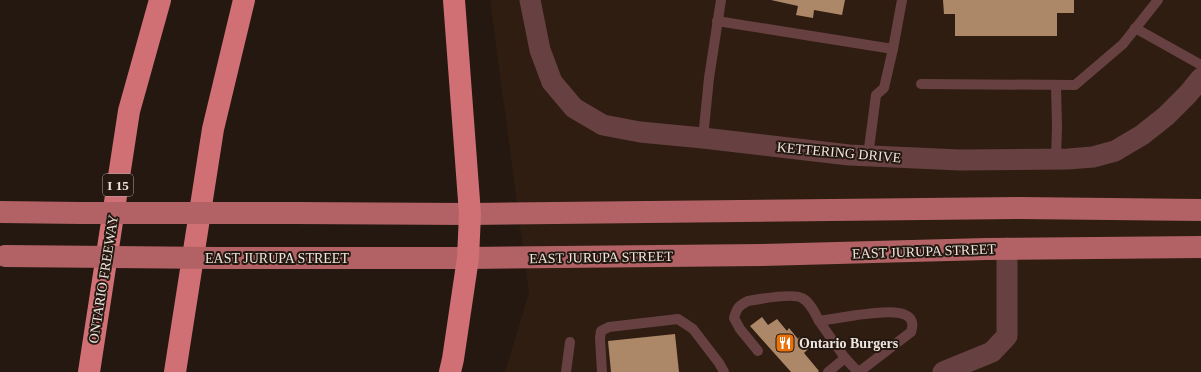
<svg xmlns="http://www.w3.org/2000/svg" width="1201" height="372" font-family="Georgia,serif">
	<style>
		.built { fill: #2f1d11 }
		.building { fill: #ac8869 }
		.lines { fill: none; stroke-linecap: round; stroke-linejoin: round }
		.service { stroke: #674041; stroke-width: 10 }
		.minor { stroke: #674041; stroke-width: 21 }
		.primary { stroke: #b26265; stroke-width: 22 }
		.motorway { stroke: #d07074; stroke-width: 22 }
		.primary-bridge { stroke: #b26265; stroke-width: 22 }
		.labels { text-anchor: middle; stroke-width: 4; stroke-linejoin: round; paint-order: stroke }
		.shield { fill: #241810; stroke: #b1a8a1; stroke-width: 1 }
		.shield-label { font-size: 13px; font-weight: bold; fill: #eee5df }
		.street-label { font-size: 14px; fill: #eee5df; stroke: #241810 }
		.poi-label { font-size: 14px; font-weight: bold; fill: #eee5df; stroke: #241810; text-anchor: start }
	</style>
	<rect width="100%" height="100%" fill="#241810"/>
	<path class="built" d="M490,0H1201V372H505L529,293Z"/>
	<g class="building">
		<path d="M771,0H845L842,15L814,10L813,18L796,15L798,6Z"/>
		<path d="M943,0H1074V13H1057V36H955V14H944Z"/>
		<path d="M762,317L768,325L777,319L787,331L789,328L798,339L800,337L809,348L804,353L819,371L818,372H791L750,326Z"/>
		<path d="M675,334L679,372H611L608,341Z"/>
	</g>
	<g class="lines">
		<g class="service">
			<path d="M717,21L893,49"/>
			<path d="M1135,28L1201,65"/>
			<path d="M921,84L1075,85L1123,44L1158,0"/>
			<path d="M1056,85L1057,127L1056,159"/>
			<path d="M703,138L709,78L721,0"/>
			<path d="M868,156L876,95L884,88L893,49L902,0"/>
			<path d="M819,321L845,358L858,372"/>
			<path d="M758,351L740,329L734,318C737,308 738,306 748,301C759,299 793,293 802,298C810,302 815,313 819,321C832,319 845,317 857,315C871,314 921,303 911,332L859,372"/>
			<path d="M566,372L570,342"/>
			<path d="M602,372L600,338L601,331L609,327L678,319L693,329L719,363L724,372"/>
			<path d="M828,372L845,358"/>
		</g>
		<g class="minor">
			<path d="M530,0L540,50L552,82L574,108L603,125L640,132L703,138L849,155L960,160L1068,159L1093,157L1115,151L1142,135L1166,116L1188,94L1201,78"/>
			<path d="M943,372L992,352L1007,336V248"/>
		</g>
		<g class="primary">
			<path d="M0,212L81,213"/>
			<path d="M294,213L470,214L1019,208L1201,210"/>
			<path d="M219,258H468L762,255L986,249L1201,247"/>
		</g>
		<g class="motorway">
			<path d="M89,372L129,111L160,0"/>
			<path d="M175,372L213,129L244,0"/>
			<path d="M450,372L453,359L468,258L470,214L454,0"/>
		</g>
		<g class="primary-bridge">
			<path d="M81,213H294"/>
			<path d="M5,256L219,258"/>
		</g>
	</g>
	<defs>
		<g id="restaurant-square" transform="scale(1)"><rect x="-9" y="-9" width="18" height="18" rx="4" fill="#e8710a" stroke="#241810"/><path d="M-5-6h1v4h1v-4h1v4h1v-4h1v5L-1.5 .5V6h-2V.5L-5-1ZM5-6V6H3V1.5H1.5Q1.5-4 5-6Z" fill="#fff"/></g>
	</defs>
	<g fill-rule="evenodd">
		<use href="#restaurant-square" x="785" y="343"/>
	</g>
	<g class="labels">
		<rect class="shield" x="103" y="174" width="30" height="22" rx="3"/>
		<g class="shield-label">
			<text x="118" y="190">I 15</text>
		</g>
		<g class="street-label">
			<text transform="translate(839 152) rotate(5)" y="5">KETTERING DRIVE</text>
			<text transform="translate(924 251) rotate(-2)" y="5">EAST JURUPA STREET</text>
			<text transform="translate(601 257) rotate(-1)" y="5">EAST JURUPA STREET</text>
			<text x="277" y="263">EAST JURUPA STREET</text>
			<text transform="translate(103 279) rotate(-81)" y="5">ONTARIO FREEWAY</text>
		</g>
		<g class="poi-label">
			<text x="799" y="348">Ontario Burgers</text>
		</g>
	</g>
</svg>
